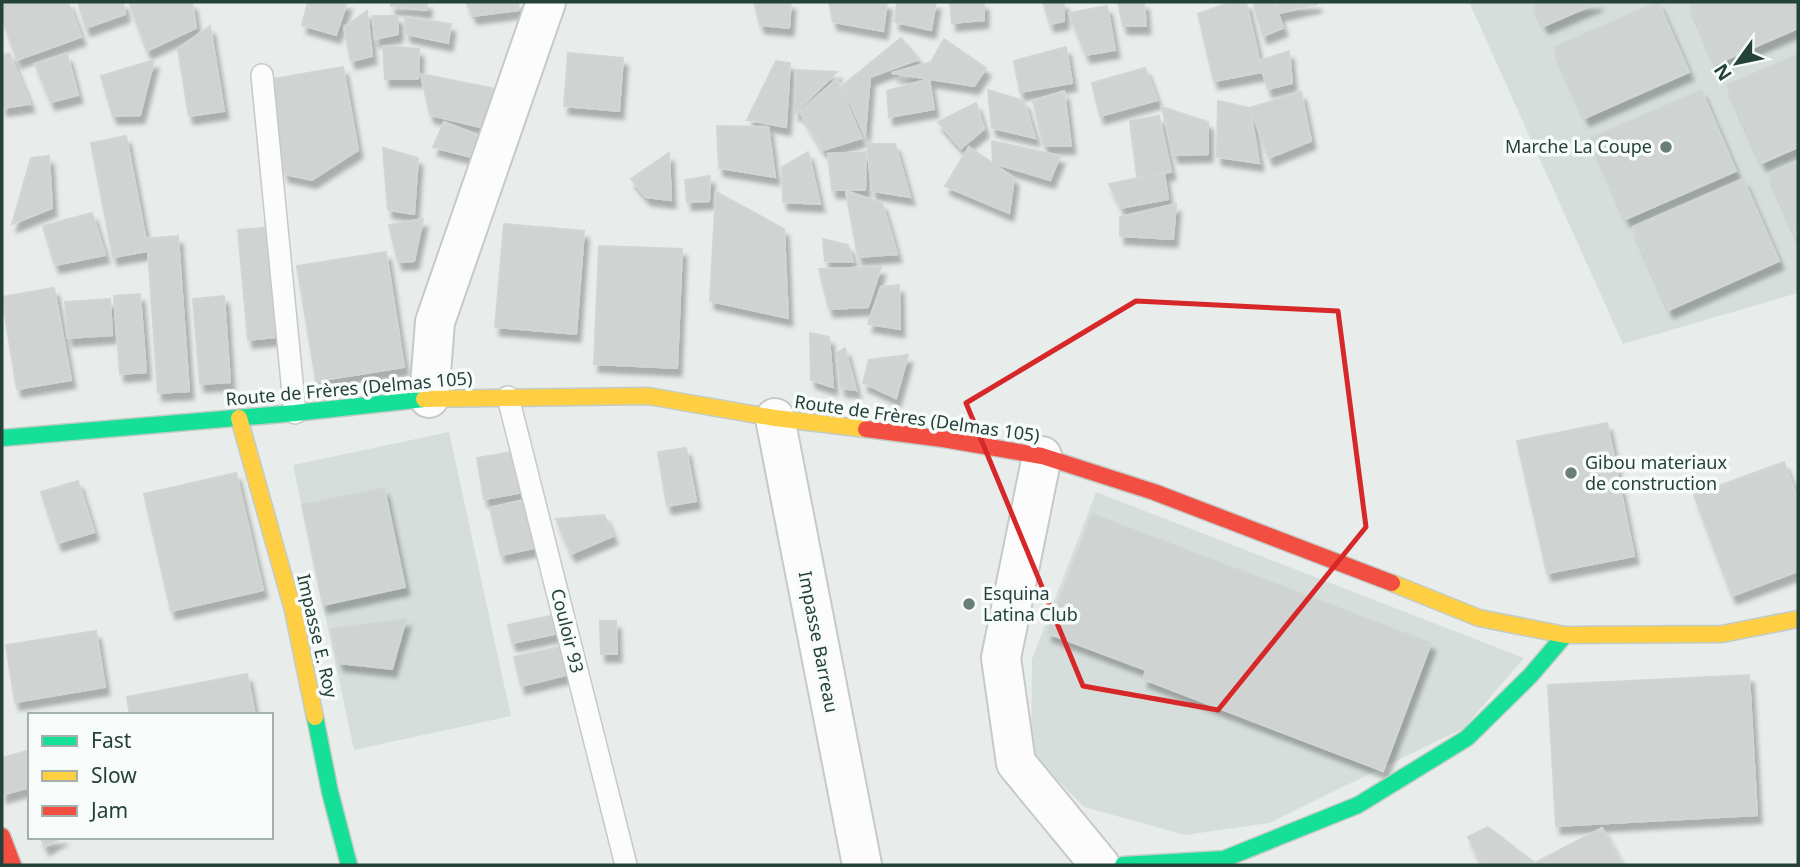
<svg xmlns="http://www.w3.org/2000/svg" width="1800" height="867" font-family="'Noto Sans',sans-serif">
	<style>
		.built { fill: #d6dedb }
		.building { fill: #cfd4d2; stroke: #d1d6d4; stroke-width: 2; filter: url(#shadow) }
		.lines { fill: none; stroke-linecap: round; stroke-linejoin: round }
		.lane-casing { stroke: #c5cac8; stroke-width: 24 }
		.street-casing { stroke: #c5cac8; stroke-width: 42 }
		.fast-casing { stroke: #c3cbc8; stroke-width: 19 }
		.slow-casing { stroke: #c3cbc8; stroke-width: 19 }
		.jam-casing { stroke: #c3cbc8; stroke-width: 19 }
		.lane { stroke: #fcfcfc; stroke-width: 21 }
		.street { stroke: #fcfcfc; stroke-width: 38 }
		.fast { stroke: #16e098; stroke-width: 16 }
		.slow { stroke: #ffcf43; stroke-width: 16 }
		.jam { stroke: #f24e42; stroke-width: 16 }
		.marked { fill: none; stroke: #d62828; stroke-width: 5; stroke-linejoin: round }
		.poi-dot { fill: #697e78; stroke: #f7fbf9; stroke-width: 2.5 }
		.labels { text-anchor: middle; stroke-width: 7; stroke-linejoin: round; paint-order: stroke }
		.poi-label { font-size: 18px; fill: #24423a; stroke: #f7fbf9; text-anchor: start }
		.street-label { font-size: 18px; fill: #24423a; stroke: #f7fbf9 }
	</style>
	<defs>
		<filter id="shadow"><feDropShadow dx="4.5" dy="8" stdDeviation="2" flood-color="#0004"/></filter>
	</defs>
	<rect width="100%" height="100%" fill="#e8edeb"/>
	<g class="built">
		<path d="M1469,2H1798V293L1623,344Z"/>
		<path d="M449,432L511,716L354,750L293,465Z"/>
		<path d="M1096,492L1524,658L1464,728L1269,823L1185,835L1084,807L1031,753L1032,659Z"/>
	</g>
	<g class="building">
		<path d="M2,2H68L81,37L17,60L2,17Z"/>
		<path d="M78,2H123L125,14L86,28Z"/>
		<path d="M129,2H192L196,28L147,51Z"/>
		<path d="M308,2H347L336,35L302,25Z"/>
		<path d="M391,2H427V10L391,6Z"/>
		<path d="M466,2H518L519,10L473,16Z"/>
		<path d="M754,2H791L789,28L760,25Z"/>
		<path d="M829,2H887L883,31L833,22Z"/>
		<path d="M897,2H936L931,30L895,22Z"/>
		<path d="M950,2H984V20L952,23Z"/>
		<path d="M1043,2H1064V21L1050,24Z"/>
		<path d="M1118,2H1144L1146,26H1123Z"/>
		<path d="M1231,2H1246L1262,72L1214,81L1198,14Z"/>
		<path d="M1253,2H1274L1283,28L1263,36Z"/>
		<path d="M1277,2H1316L1317,4L1279,13Z"/>
		<path d="M1533,2H1599L1544,26Z"/>
		<path d="M1658,2L1689,72L1585,118L1554,47Z"/>
		<path d="M1689,2H1798V28L1716,64Z"/>
		<path d="M1107,6L1115,50L1086,55L1069,13Z"/>
		<path d="M367,11L372,56L351,61L344,27Z"/>
		<path d="M373,16H398V34L375,39Z"/>
		<path d="M405,17L451,24L448,43L406,34Z"/>
		<path d="M210,26L224,111L189,116L178,49Z"/>
		<path d="M901,38L919,59L870,77L865,134L842,86Z"/>
		<path d="M944,39L986,68L974,86L892,73L931,62Z"/>
		<path d="M383,46L419,49L418,79H385Z"/>
		<path d="M1066,47L1072,83L1020,92L1014,61Z"/>
		<path d="M1289,51L1292,83L1268,89L1259,61Z"/>
		<path d="M9,53L30,104L2,108V56Z"/>
		<path d="M568,53L623,58L619,111L564,106Z"/>
		<path d="M67,54L78,95L51,102L35,64Z"/>
		<path d="M1798,54V147L1762,163L1727,85Z"/>
		<path d="M154,60L140,115L113,116L101,76Z"/>
		<path d="M776,61L790,63L786,127L747,120Z"/>
		<path d="M343,67L358,150L312,180L284,174L267,80Z"/>
		<path d="M1145,68L1157,100L1100,116L1092,83Z"/>
		<path d="M795,70L837,72L795,113Z"/>
		<path d="M421,74L506,91L493,130L430,115Z"/>
		<path d="M837,79L861,138L823,150L800,112Z"/>
		<path d="M929,79L934,109L889,117L887,91Z"/>
		<path d="M988,90L1024,101L1035,138L992,128Z"/>
		<path d="M1701,90L1736,171L1626,219L1591,138Z"/>
		<path d="M1064,91L1071,146H1044L1033,101Z"/>
		<path d="M1301,92L1311,141L1269,158L1250,108Z"/>
		<path d="M1218,101L1250,108L1259,163L1217,157Z"/>
		<path d="M976,103L984,129L961,148L938,122Z"/>
		<path d="M1162,107L1208,122V154L1174,155Z"/>
		<path d="M1159,116L1171,172L1137,176L1130,121Z"/>
		<path d="M444,122L487,139L479,159L433,147Z"/>
		<path d="M717,126L768,127L775,177L719,168Z"/>
		<path d="M126,136L148,251L113,257L91,143Z"/>
		<path d="M992,141L1060,156L1050,180L993,163Z"/>
		<path d="M867,144H895L910,197L872,191Z"/>
		<path d="M969,147L1014,178L1009,213L945,186Z"/>
		<path d="M383,148L418,158L414,214L388,210Z"/>
		<path d="M808,152L820,204L783,202L782,167Z"/>
		<path d="M866,152L865,190H832L828,154Z"/>
		<path d="M669,153L671,200L646,197L631,179Z"/>
		<path d="M49,156L52,208L12,224L31,158Z"/>
		<path d="M1798,161V240L1769,174Z"/>
		<path d="M1164,173L1168,199L1121,208L1109,184Z"/>
		<path d="M710,176L709,201L687,202L685,180Z"/>
		<path d="M1743,179L1779,261L1669,310L1633,227Z"/>
		<path d="M846,191L882,203L897,254L858,257Z"/>
		<path d="M716,192L784,229L788,318L710,301Z"/>
		<path d="M1176,204L1173,239L1120,236V217Z"/>
		<path d="M92,213L105,255L55,265L43,226Z"/>
		<path d="M423,219L414,261L398,262L389,225Z"/>
		<path d="M504,224L584,231L576,334L495,327Z"/>
		<path d="M274,227L284,336L248,340L238,230Z"/>
		<path d="M178,236L189,391L158,393L148,251L141,239Z"/>
		<path d="M823,239L848,245L853,262L825,261Z"/>
		<path d="M599,246L682,249L677,368L594,364Z"/>
		<path d="M386,252L404,367L316,381L297,266Z"/>
		<path d="M881,267L868,307L829,309L819,269Z"/>
		<path d="M899,285L900,329L868,324L881,287Z"/>
		<path d="M54,288L71,380L17,389L2,297Z"/>
		<path d="M140,294L146,372L120,374L114,296Z"/>
		<path d="M224,296L230,382L200,384L193,299Z"/>
		<path d="M110,299L112,335L68,338L65,302Z"/>
		<path d="M810,333L829,337L833,387L811,380Z"/>
		<path d="M845,348L856,390L841,388L837,353Z"/>
		<path d="M908,355L896,398L863,383L869,360Z"/>
		<path d="M1607,423L1634,556L1547,573L1517,441Z"/>
		<path d="M686,448L696,501L667,506L658,452Z"/>
		<path d="M517,451L524,492L484,499L477,458Z"/>
		<path d="M1784,462L1798,500V571L1732,596L1694,495Z"/>
		<path d="M236,473L263,590L171,611L144,494Z"/>
		<path d="M78,481L94,532L58,543L41,492Z"/>
		<path d="M384,488L405,587L323,605L302,505Z"/>
		<path d="M524,500L534,548L501,555L490,508Z"/>
		<path d="M1092,514L1431,643L1383,771L1143,679L1146,670L1047,633Z"/>
		<path d="M604,515L613,536L571,554L556,519Z"/>
		<path d="M555,615L559,633L512,643L508,625Z"/>
		<path d="M406,619L392,669L339,663L331,629Z"/>
		<path d="M600,621H616L617,654H601Z"/>
		<path d="M96,631L105,687L15,702L6,645Z"/>
		<path d="M564,646L570,674L521,686L514,657Z"/>
		<path d="M247,674L255,715H130L127,697Z"/>
		<path d="M1749,675L1757,815L1556,826L1548,685Z"/>
		<path d="M30,750V787L2,795V758Z"/>
		<path d="M1488,827L1535,863L1602,828L1622,865H1482L1468,837Z"/>
		<path d="M40,837H62L45,847Z"/>
	</g>
	<g class="lines">
		<g class="lane-casing">
			<g id="lane">
				<path d="M262,75L295,413"/>
				<path d="M508,397L626,865"/>
			</g>
		</g>
		<g class="street-casing">
			<g id="street">
				<path d="M429,398L435,322L546,2"/>
				<path d="M775,418L862,865"/>
				<path d="M1042,456L1001,658L1016,763L1100,865"/>
			</g>
		</g>
		<g class="fast-casing">
			<g id="fast">
				<path d="M2,438L295,413L424,399"/>
				<path d="M315,717L330,792L349,865"/>
				<path d="M1123,865L1224,859L1358,805L1467,738L1530,676L1565,635"/>
			</g>
		</g>
		<g class="slow-casing">
			<g id="slow">
				<path d="M424,399L648,396L775,418L866,429"/>
				<path d="M239,418L293,610L315,717"/>
				<path d="M1392,583L1479,618L1565,635L1722,634L1798,619"/>
			</g>
		</g>
		<g class="jam-casing">
			<g id="jam">
				<path d="M866,429L943,439L1042,456L1154,492L1392,583"/>
				<path d="M2,836L13,865"/>
			</g>
		</g>
		<use href="#lane" class="lane"/>
		<use href="#street" class="street"/>
		<use href="#fast" class="fast"/>
		<use href="#slow" class="slow"/>
		<use href="#jam" class="jam"/>
	</g>
	<path class="marked" d="M1136,301L1338,311L1366,527L1218,710L1083,686L966,403Z"/>
	<g class="poi-dot">
		<circle cx="1666" cy="147" r="7"/>
		<circle cx="1571" cy="473" r="7"/>
		<circle cx="969" cy="604" r="7"/>
	</g>
	<g class="labels">
		<g class="poi-label">
			<text x="1652" y="153" text-anchor="end">Marche La Coupe</text>
			<text x="1585" y="469">Gibou materiaux<tspan x="1585" dy="21">de construction</tspan></text>
			<text x="983" y="600">Esquina<tspan x="983" dy="21">Latina Club</tspan></text>
		</g>
		<g class="street-label">
			<text transform="translate(349 389) rotate(-5)" y="6">Route de Frères (Delmas 105)</text>
			<text transform="translate(917 419) rotate(8)" y="6">Route de Frères (Delmas 105)</text>
			<text transform="translate(567 631) rotate(76)" y="6">Couloir 93</text>
			<text transform="translate(317 636) rotate(77)" y="6">Impasse E. Roy</text>
			<text transform="translate(818 642) rotate(79)" y="6">Impasse Barreau</text>
		</g>
	</g>
	<rect width="1800" height="867" fill="none" stroke="#24423a" stroke-width="7"/>
	<rect x="28" y="713" width="245" height="126" fill="#f7fbf9" stroke="#a3b1ad" stroke-width="2"/>
	<rect x="42" y="736" width="35" height="10" fill="#16e098" stroke="#a3b1ad" stroke-width="2"/>
	<text x="91" y="748" font-size="21" fill="#24423a">Fast</text>
	<rect x="42" y="771" width="35" height="10" fill="#ffcf43" stroke="#a3b1ad" stroke-width="2"/>
	<text x="91" y="783" font-size="21" fill="#24423a">Slow</text>
	<rect x="42" y="806" width="35" height="10" fill="#f24e42" stroke="#a3b1ad" stroke-width="2"/>
	<text x="91" y="818" font-size="21" fill="#24423a">Jam</text>
	<g transform="translate(1737 63) rotate(237)" stroke="#f7fbf9" stroke-width="5" paint-order="stroke">
	<path d="M0-5L12 26L0 18L-12 26Z" fill="#24423a"/>
	<text y="-10" font-size="19" font-weight="bold" text-anchor="middle" fill="#24423a">N</text>
	</g>
</svg>
